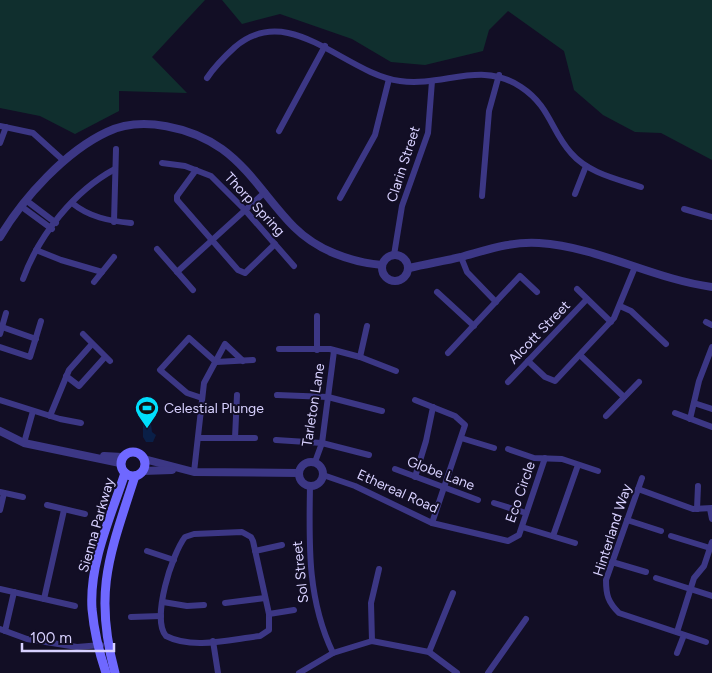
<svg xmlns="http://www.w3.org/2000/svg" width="712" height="673" font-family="Figtree,sans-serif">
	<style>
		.green { fill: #102f2e }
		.water { fill: #0a1f47 }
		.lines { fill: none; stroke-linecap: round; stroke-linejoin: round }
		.minor { stroke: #3c3785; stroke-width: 6 }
		.tertiary { stroke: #3c3785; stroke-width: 8 }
		.secondary { stroke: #6f68ff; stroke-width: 9 }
		.labels { text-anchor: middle; stroke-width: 4; stroke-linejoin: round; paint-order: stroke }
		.street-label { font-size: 14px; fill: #d8d1ff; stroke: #120e25 }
		.poi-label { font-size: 14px; fill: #d8d1ff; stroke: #120e25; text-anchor: start }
	</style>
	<rect width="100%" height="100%" fill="#120e25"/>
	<g class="green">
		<path d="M0,0H205L152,57L187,93L119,91V111L75,134L40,116L0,108Z"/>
		<path d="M222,0H712V160L661,133L635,132L603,115L574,90L564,51L508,11L489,30L483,51L425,65L391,62L352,39L280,14L242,24Z"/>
	</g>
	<path class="water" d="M148,421L151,424L152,432L156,435L153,442H146L143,437V425Z"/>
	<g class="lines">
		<g class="minor">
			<path d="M207,78C215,66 224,57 235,47C290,0 345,74 400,81C444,87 481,60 521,87C550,106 551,131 571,153C588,173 617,179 641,187"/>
			<path d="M0,126L33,133L64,161"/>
			<path d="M279,131L325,46"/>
			<path d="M0,143L6,127"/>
			<path d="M162,163L185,166L211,176L245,210L294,266"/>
			<path d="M196,170L177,196V200L238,270L245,273L275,244"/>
			<path d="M575,194L586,166"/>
			<path d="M482,196L489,111L499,75"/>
			<path d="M340,198L375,135L389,79"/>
			<path d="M27,201L56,223"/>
			<path d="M72,203C89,217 109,221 131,223"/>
			<path d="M22,207L52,229"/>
			<path d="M684,209L712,217"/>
			<path d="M114,222L116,149"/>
			<path d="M157,249L193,290"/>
			<path d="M36,250L61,260L102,272"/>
			<path d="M394,255L402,206L428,133L432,81"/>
			<path d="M461,257L467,272L496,302"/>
			<path d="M177,272L265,192"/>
			<path d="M23,279C39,235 74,191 115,169"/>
			<path d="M94,282L114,257"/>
			<path d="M577,289L611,322"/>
			<path d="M437,292L474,326"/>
			<path d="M620,306L631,311L666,344"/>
			<path d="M706,322L712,325"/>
			<path d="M2,327L36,339"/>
			<path d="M0,334L6,313"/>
			<path d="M83,334L110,361"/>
			<path d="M0,347L30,357L41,321"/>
			<path d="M279,349H330L360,357L396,371"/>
			<path d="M317,350V316"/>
			<path d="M448,353L520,276L537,292"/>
			<path d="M580,355L624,397"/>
			<path d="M360,357L367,326"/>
			<path d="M528,361L545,377L555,381L614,318L635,267"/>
			<path d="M66,376L79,386L105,357"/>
			<path d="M508,382L587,299"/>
			<path d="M277,395L328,397L382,411"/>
			<path d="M202,398L187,393L160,370L189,338L216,362L253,360"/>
			<path d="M0,400L60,419L81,423"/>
			<path d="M415,400L455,416L465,425L432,523"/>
			<path d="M694,403L712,409"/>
			<path d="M675,413L712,427"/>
			<path d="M50,416L69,370L92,344"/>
			<path d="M606,416L639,382"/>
			<path d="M690,419L699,381L712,347"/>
			<path d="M198,438H255"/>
			<path d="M235,438L237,395"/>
			<path d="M461,438L494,448"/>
			<path d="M276,440L322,443L369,455"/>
			<path d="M24,443L33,411"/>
			<path d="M508,449L534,458L562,459L598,471"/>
			<path d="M315,462L322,443L334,351"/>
			<path d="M395,469L478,500"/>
			<path d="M194,472L204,383L225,344L243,361"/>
			<path d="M323,475L355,486L432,523L508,541L519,535L545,458"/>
			<path d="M415,477L426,441L433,407"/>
			<path d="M642,478L606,580C606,595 608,602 619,613L706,642"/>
			<path d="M310,486C309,544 307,599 333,653"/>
			<path d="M638,489L693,509L712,508"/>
			<path d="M0,492L23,497"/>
			<path d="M494,503L526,513"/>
			<path d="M47,505L85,514"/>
			<path d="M697,509L698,486"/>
			<path d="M710,509L712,519"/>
			<path d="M0,510L4,493"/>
			<path d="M627,520L661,531"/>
			<path d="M522,527L575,543"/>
			<path d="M242,532L251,537L253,541L269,614V630L260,636C232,639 193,650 166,636C151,619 172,554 185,537L194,534Z"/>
			<path d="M553,536L578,465"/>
			<path d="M671,536L710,548"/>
			<path d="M147,551L174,560"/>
			<path d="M255,551L282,545"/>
			<path d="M612,562L646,572"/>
			<path d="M656,578L712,596"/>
			<path d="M0,589L75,606"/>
			<path d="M44,599L64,510"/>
			<path d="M163,602L187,606L204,605"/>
			<path d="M225,603L265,598"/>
			<path d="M269,614L294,610"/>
			<path d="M131,617L161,616"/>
			<path d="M0,629L27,639L77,647L101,645"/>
			<path d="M5,631L14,592"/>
			<path d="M677,632L694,578L704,566L712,542"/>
			<path d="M213,641L218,673"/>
			<path d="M372,641L371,603L379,569"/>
			<path d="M429,652L453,593"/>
			<path d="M677,653L684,635"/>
			<path d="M299,673L333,653L372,641L429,652L457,673"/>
			<path d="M488,673L526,619"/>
		</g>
		<g class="tertiary">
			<path d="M0,237C23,198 66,151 107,132C142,115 192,128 222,149C251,170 269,202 294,227C317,250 350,262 382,265"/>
			<circle cx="395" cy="268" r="13"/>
			<path d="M409,268C426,264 444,261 461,257C487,250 512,241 539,243C599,247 653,279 712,287"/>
			<path d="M0,431L24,443L120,463"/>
			<path d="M104,456L122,457"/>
			<path d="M144,459L194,472L299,473"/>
			<circle cx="311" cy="474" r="12"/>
			<path d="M143,471L172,470"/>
		</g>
		<g class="secondary">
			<circle cx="133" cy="464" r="12"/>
			<path d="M106,673C99,652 94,631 92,609C89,563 111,516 125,473"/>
			<path d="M115,673C93,591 110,554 135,476"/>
		</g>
	</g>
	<defs>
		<g id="stadium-pin" transform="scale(1.25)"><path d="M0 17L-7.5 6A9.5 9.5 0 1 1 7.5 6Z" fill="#00defc" stroke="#120e25"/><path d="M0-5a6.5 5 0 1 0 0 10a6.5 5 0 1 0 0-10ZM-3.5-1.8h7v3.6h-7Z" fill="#111"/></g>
	</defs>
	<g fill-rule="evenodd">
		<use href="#stadium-pin" x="147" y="408"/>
	</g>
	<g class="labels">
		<g class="street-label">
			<text transform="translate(403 164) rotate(-72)" y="5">Clarin Street</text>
			<text transform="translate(255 204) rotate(47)" y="5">Thorp Spring</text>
			<text transform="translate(539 332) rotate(-46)" y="5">Alcott Street</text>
			<text transform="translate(313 405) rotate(-81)" y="5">Tarleton Lane</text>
			<text transform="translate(441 473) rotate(21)" y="5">Globe Lane</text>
			<text transform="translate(398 491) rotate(24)" y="5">Ethereal Road</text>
			<text transform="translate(520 492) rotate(-71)" y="5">Eco Circle</text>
			<text transform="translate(96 525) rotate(-74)" y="5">Sienna Parkway</text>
			<text transform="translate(612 530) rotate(-72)" y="5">Hinterland Way</text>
			<text transform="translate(300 572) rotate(-96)" y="5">Sol Street</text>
		</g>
		<g class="poi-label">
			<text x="164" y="413">Celestial Plunge</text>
		</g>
	</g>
	<path d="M22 643v8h92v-8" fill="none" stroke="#d8d1ff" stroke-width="2.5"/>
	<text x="30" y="643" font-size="15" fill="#d8d1ff" stroke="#120e25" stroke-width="4" paint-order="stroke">100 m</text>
</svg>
